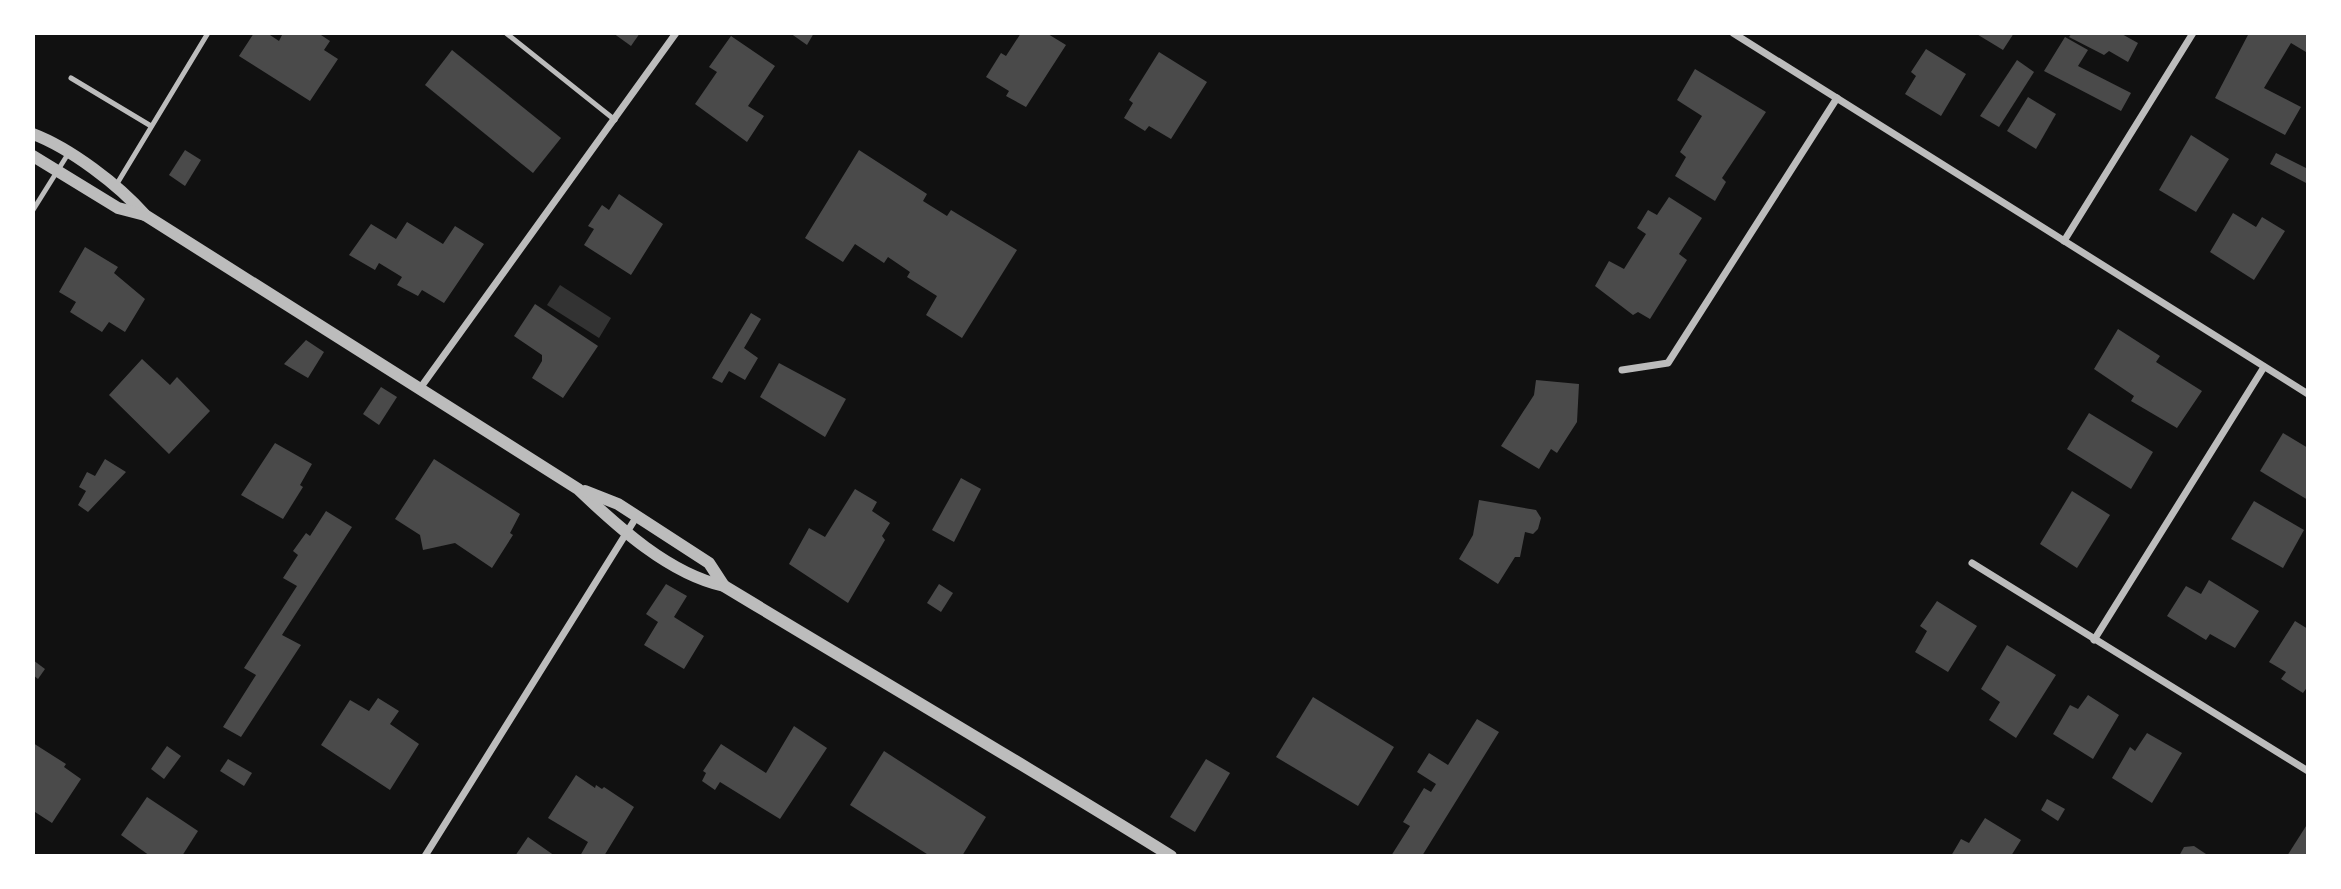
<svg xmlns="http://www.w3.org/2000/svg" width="2341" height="889" font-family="Poppins,sans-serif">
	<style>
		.water { fill: #333 }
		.building { fill: #4a4a4a }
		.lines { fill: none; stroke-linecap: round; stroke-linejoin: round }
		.service { stroke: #bcbcbc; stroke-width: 5 }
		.minor { stroke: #bcbcbc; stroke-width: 7 }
		.tertiary { stroke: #bcbcbc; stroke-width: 12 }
	</style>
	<rect width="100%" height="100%" fill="#111"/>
	<path class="water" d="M560,285L611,318L599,338L547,305Z"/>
	<g class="building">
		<path d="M254,33H267L279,41L283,33H318L330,41L324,50L338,59L310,101L239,56Z"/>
		<path d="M613,33H640L631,46Z"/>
		<path d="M790,33H814L807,45Z"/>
		<path d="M1021,33L1048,34L1066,45L1026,107L1006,96L1009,91L986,77L1001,53L1006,56Z"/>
		<path d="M1975,33H2014L2003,50Z"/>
		<path d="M2072,33H2120L2138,43L2128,62L2109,51L2104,55L2069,37Z"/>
		<path d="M2249,33H2308L2306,52L2291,43L2264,88L2301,107L2285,135L2215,98Z"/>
		<path d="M731,36L775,66L748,106L764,116L747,142L695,104L717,72L709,67Z"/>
		<path d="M2065,37L2088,50L2078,66L2131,93L2121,111L2044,71Z"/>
		<path d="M1926,49L1966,74L1941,116L1905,94L1916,76L1911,72Z"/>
		<path d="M452,50L561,138L533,173L425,85Z"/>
		<path d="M1159,52L1207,82L1171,139L1149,126L1145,131L1124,118L1133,103L1129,100Z"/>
		<path d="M2017,60L2034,72L1999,127L1980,116Z"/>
		<path d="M1695,69L1766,112L1722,178L1726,182L1715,201L1675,176L1686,157L1680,152L1702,116L1677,100Z"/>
		<path d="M2028,97L2056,114L2036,149L2007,131Z"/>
		<path d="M2191,135L2229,159L2196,212L2159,190Z"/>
		<path d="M185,150L201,160L185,186L169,175Z"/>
		<path d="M859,150L927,194L923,201L947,216L951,210L1017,250L962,338L926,315L937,296L907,277L910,272L888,257L884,263L855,244L843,262L805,238Z"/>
		<path d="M2276,153L2308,169V184L2270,164Z"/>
		<path d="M619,194L663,224L631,275L584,245L594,229L588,226L602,205L609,210Z"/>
		<path d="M1669,197L1702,218L1679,254L1687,260L1650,319L1638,312L1633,315L1595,286L1609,261L1624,269L1646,234L1637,228L1648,210L1657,215Z"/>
		<path d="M2233,213L2256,227L2262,217L2285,231L2254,280L2210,252Z"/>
		<path d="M407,222L443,244L455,226L484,244L444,303L422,290L418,296L397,285L402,277L379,263L375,270L349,255L371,224L396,239Z"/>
		<path d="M85,247L118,267L114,273L145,299L125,332L109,322L102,332L70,312L76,302L59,292Z"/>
		<path d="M535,304L598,346L563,398L532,378L542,361V355L514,336Z"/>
		<path d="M751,313L761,319L744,348L758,358L745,380L729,371L722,383L712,378Z"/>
		<path d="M2118,329L2160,356L2156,362L2202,391L2177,428L2131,401L2134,396L2094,369Z"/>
		<path d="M306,340L324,352L308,378L284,364Z"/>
		<path d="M142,359L170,385L177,377L210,411L169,454L109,395Z"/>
		<path d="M779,363L846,399L825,437L760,397Z"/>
		<path d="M1536,380L1579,384L1577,422L1557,453L1551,449L1539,469L1501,446L1534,395Z"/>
		<path d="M381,387L397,397L379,425L363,414Z"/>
		<path d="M2089,413L2153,452L2131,489L2067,449Z"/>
		<path d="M2283,433L2308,448V500L2260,471Z"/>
		<path d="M275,443L312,464L300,485L303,487L283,519L241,495Z"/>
		<path d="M105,459L126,472L88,512L78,505L86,491L79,487L87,472L95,476Z"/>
		<path d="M434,459L520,514L510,533L513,535L492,568L455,543L423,550L420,535L395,519Z"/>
		<path d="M961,478L981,489L954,542L932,530Z"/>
		<path d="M855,489L877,502L872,511L890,523L882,536L885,540L848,603L789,564L809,528L825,537Z"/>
		<path d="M2072,491L2110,515L2077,568L2040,544Z"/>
		<path d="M1479,500L1536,510L1541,518L1538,529L1533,534L1525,532L1520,557H1515L1498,584L1459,559L1473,535Z"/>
		<path d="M2254,501L2304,530L2283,568L2231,539Z"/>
		<path d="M326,511L352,527L282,635L301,645L241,737L223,727L256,675L244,668L297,586L283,578L298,555L293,551L306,533L310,536Z"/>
		<path d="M2209,580L2259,611L2235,648L2210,634L2206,640L2167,616L2186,586L2201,594Z"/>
		<path d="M666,584L687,596L674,617L704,636L684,669L644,645L658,622L646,614Z"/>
		<path d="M939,584L953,593L941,612L927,603Z"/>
		<path d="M1937,601L1977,626L1948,672L1915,652L1927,631L1920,626Z"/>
		<path d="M2295,621L2308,629V686L2303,693L2281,679L2286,672L2269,662Z"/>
		<path d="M2007,645L2056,675L2016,738L1989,720L2000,702L1981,689Z"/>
		<path d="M33,660L45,669L38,679L33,675Z"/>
		<path d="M2088,695L2119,715L2093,759L2053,734L2070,705L2078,709Z"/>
		<path d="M1313,697L1394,747L1358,806L1276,757Z"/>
		<path d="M378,698L399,711L390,724L419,744L390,790L321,745L350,700L369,711Z"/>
		<path d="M1477,719L1499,732L1422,856H1391L1410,826L1403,822L1424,788L1431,792L1436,784L1417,772L1429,753L1448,765Z"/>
		<path d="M794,726L827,748L780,819L720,782L715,790L702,781L706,773L703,771L721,744L766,773Z"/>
		<path d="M2147,733L2182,753L2152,803L2112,778L2130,747L2135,751Z"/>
		<path d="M33,743L66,764L64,767L81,779L52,823L35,812L33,814Z"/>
		<path d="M167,746L181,756L164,779L151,769Z"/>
		<path d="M884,751L986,817L962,856H930L850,805Z"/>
		<path d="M228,759L252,773L244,786L220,771Z"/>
		<path d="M1206,759L1230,773L1195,832L1170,817Z"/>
		<path d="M576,775L595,788L596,785L602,789L604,787L634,807L604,856H580L588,842L548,818Z"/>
		<path d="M147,797L198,831L182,856H150L121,835Z"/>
		<path d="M2047,799L2065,809L2058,821L2041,810Z"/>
		<path d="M1985,818L2021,840L2011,856H1951L1961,839L1969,843Z"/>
		<path d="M2308,823V856H2287Z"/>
		<path d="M528,837L555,856H515Z"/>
		<path d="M2194,846L2209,856H2179L2184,847Z"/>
	</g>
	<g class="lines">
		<g class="service">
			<path d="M506,33L615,120"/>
			<path d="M71,78L151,126"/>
			<path d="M115,187L208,33"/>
			<path d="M33,210L68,154"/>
		</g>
		<g class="minor">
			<path d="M1733,33L2308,394"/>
			<path d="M2064,241L2193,33"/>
			<path d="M1622,370L1668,363L1837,98"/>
			<path d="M421,387L676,33"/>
			<path d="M1972,563L2308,771"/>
			<path d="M2094,640L2264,367"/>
			<path d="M425,856L637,516"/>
		</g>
		<g class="tertiary">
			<path d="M33,134C70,148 119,185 145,215L578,489C618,527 669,574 724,586C873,676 1023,764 1171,856"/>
			<path d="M33,156L118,208L145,215"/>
			<path d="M585,491L618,504L709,563L724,586"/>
		</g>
	</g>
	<rect width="2341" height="889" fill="none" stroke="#ffffff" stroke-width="70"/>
</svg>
